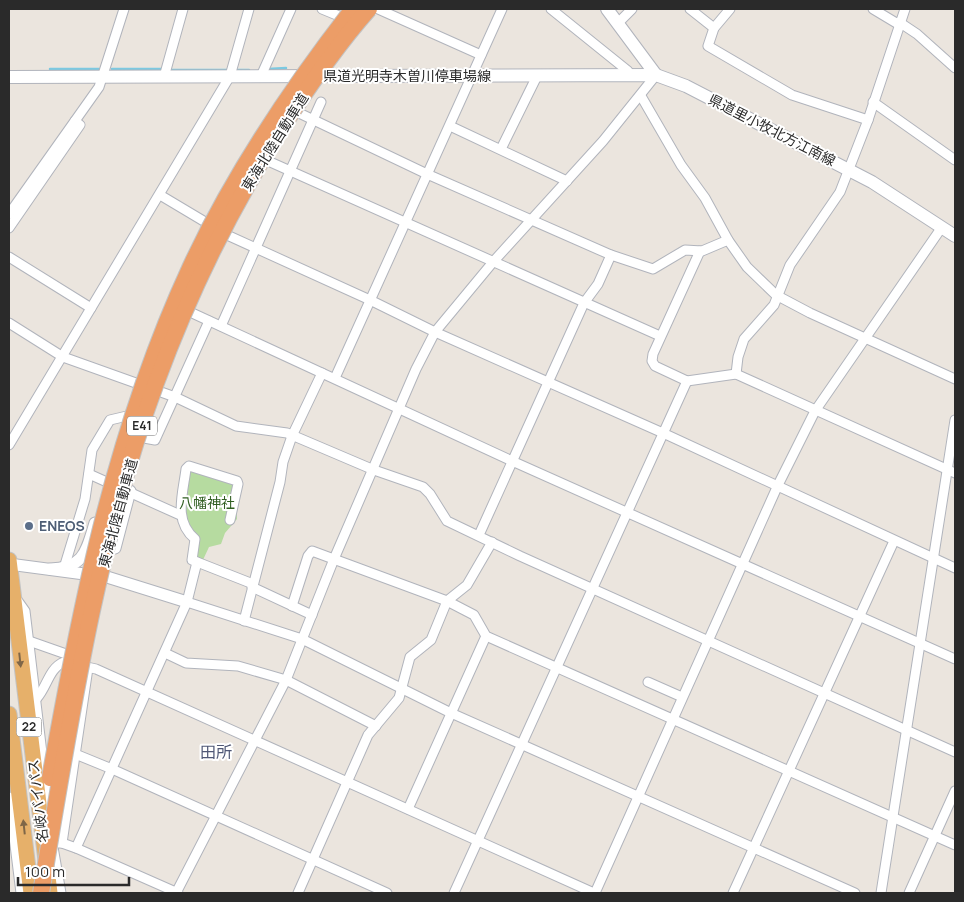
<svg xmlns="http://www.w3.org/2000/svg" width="964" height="902" font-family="Manrope,'Noto Sans JP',sans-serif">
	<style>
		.green { fill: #b6dba0 }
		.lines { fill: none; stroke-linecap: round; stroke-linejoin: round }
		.stream { stroke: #7cc9e1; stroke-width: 2.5 }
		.minor-casing { stroke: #b1b4bc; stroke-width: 11 }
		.tertiary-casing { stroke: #b1b4bc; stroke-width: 13 }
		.secondary-casing { stroke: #b1b4bc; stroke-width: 14 }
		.trunk-casing { stroke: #c3c3c3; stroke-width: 17 }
		.minor { stroke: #fff; stroke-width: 9 }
		.tertiary { stroke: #fff; stroke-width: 11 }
		.secondary { stroke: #fff; stroke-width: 12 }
		.trunk { stroke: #e6b06a; stroke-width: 15 }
		.motorway-bridge-casing { stroke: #c3c3c3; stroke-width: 18; stroke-linecap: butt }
		.motorway-bridge { stroke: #ec9d67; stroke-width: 16 }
		.oneway { fill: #7f6647 }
		.service-dot { fill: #5c6f8a; stroke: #fff; stroke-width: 2 }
		.labels { text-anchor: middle; stroke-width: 4; stroke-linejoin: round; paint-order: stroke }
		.shield { fill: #fff; stroke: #6a6a6a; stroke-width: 1 }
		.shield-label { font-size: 12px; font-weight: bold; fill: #2a2a2a }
		.street-label { font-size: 14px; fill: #2a2a2a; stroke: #fff }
		.park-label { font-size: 14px; fill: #315f22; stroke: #fff }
		.service-label { font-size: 14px; font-weight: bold; fill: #4e5e75; stroke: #fff; text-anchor: start }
		.quarter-label { font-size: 16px; fill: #505876; stroke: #fff }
	</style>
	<rect width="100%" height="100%" fill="#ebe5de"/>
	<path class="green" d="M186,469L238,484L231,508L237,513V519L225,533L221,544L209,547L202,562L192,560L195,539C180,521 183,492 186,469Z"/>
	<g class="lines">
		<g class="stream">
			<path d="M50,69H99"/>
			<path d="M112,69H162"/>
			<path d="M268,69L286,68"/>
			<path d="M169,70H227"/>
			<path d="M236,70H249"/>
		</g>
		<g class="minor-casing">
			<g id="minor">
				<path d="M322,9L339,16"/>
				<path d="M378,9L481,55"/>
				<path d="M551,9L628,71L629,76"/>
				<path d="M690,9L714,28"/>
				<path d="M730,9L714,28L708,46L792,95L868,120"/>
				<path d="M873,9L898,24"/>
				<path d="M899,22L917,34L955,68"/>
				<path d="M618,23L632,9"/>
				<path d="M261,76L291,9"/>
				<path d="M164,77L183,9"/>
				<path d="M641,96L681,165L705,198L728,240L747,267L776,295L810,313L955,379"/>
				<path d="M873,102L955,160"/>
				<path d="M299,113L427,174L611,255L653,269L685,250L702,251L728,240"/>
				<path d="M450,126L567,181"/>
				<path d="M501,149L537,76"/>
				<path d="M268,161L660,336"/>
				<path d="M160,195L227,235L370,300L435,332L663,433L955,568"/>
				<path d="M9,214L99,87L124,9"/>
				<path d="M9,228L80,125L75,121"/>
				<path d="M700,251L653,354L652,361L655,366L687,381L736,374L955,473"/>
				<path d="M9,257L91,308"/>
				<path d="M190,312L512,461L955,659"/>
				<path d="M9,323L63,357L175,397L236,426L287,433L374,470L423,487L430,494L447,521L520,556L955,752"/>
				<path d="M221,326L321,102"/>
				<path d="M736,374L738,357L744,339L774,305L790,265L840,192L868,120L905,9"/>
				<path d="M335,378L502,9"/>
				<path d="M144,438L155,440L209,321"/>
				<path d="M9,445L230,76L249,9"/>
				<path d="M89,474L180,515"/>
				<path d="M230,520L238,484L237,481L189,466L186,469C183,494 173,521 195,539L192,560L253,584"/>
				<path d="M479,535L584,303L598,284L611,255"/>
				<path d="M492,542L467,585L447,601L474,615L486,636L955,845"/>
				<path d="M64,568L85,499L92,450L110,420L127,416"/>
				<path d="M252,587L312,615"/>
				<path d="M15,597L25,611L49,812"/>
				<path d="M187,602L302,639L451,713L855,893"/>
				<path d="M292,606L308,556L312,551L447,601L431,640L410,657L399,698L368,735L298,893"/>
				<path d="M244,621L280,482L283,462L292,436L322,373"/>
				<path d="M29,641L66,654"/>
				<path d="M165,653L186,663L238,666L286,680L376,726"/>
				<path d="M648,682L682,697"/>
				<path d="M37,698C47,687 49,668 64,662L96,669L594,893"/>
				<path d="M63,749L112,769L387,893"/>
				<path d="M9,797L21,893"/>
				<path d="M408,809L486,636"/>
				<path d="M58,843H62L76,848L178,893"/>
				<path d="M62,843L88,668"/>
				<path d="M53,847L61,893"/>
				<path d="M76,848L187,602L197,562"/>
				<path d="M176,893L286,680L334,559L416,369L435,332L493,262L603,141L656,75"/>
				<path d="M454,893L687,381"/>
				<path d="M595,893L778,485L815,411L942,227"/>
				<path d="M733,893L894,541"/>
				<path d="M881,893L955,420"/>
				<path d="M909,893L955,791"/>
			</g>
		</g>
		<g class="tertiary-casing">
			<g id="tertiary">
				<path d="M115,548L130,491"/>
				<path d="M9,564L107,577L187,602"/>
				<path d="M50,569C84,568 86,552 95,523"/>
			</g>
		</g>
		<g class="secondary-casing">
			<g id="secondary">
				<path d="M607,9L656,75"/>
				<path d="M9,77L656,75L686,86L872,182L955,236"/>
			</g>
		</g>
		<g class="trunk-casing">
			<g id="trunk">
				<path d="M9,560L50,893"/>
				<path d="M9,714L31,893"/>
			</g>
		</g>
		<use href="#minor" class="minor"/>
		<use href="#tertiary" class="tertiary"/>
		<use href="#secondary" class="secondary"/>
		<use href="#trunk" class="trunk"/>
		<g class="motorway-bridge-casing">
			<g id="motorway-bridge">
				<path d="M50,778C81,603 115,430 190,268C233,175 290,90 353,9"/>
				<path d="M41,893C70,722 96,546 156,383C189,293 230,209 281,129C308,87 336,46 369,9"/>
			</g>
		</g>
		<use href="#motorway-bridge" class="motorway-bridge"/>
	</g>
	<defs><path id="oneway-solid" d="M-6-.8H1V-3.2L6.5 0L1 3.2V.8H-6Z" transform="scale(1.25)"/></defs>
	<g class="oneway">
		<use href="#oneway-solid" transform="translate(20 660) rotate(84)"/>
		<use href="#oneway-solid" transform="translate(24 827) rotate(-96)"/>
	</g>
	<circle class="service-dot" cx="29" cy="526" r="5"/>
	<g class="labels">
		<g class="shield">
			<rect x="127" y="416.5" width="30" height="19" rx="4"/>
			<rect x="16.5" y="717.5" width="25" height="19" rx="4"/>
		</g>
		<g class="shield-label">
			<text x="142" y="430">E41</text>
			<text x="29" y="731">22</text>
		</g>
		<g class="street-label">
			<text x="407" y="81">県道光明寺木曽川停車場線</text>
			<text transform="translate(772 130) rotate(27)" y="5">県道里小牧北方江南線</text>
			<text transform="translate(275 142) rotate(-58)" y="5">東海北陸自動車道</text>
			<text transform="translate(118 513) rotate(-75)" y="5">東海北陸自動車道</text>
			<text transform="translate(38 801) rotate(-97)" y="5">名岐バイパス</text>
		</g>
		<g class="park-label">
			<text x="207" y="508">八幡神社</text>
		</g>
		<g class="service-label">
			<text x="39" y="531">ENEOS</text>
		</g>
		<g class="quarter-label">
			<text x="216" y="758">田所</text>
		</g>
	</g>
	<rect width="964" height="902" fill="none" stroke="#2a2a2a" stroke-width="20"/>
	<path d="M18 877v8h111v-8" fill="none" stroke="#2a2a2a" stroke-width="2.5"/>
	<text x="25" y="877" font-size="15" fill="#2a2a2a" stroke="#ffffff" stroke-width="4" paint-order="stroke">100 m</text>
</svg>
